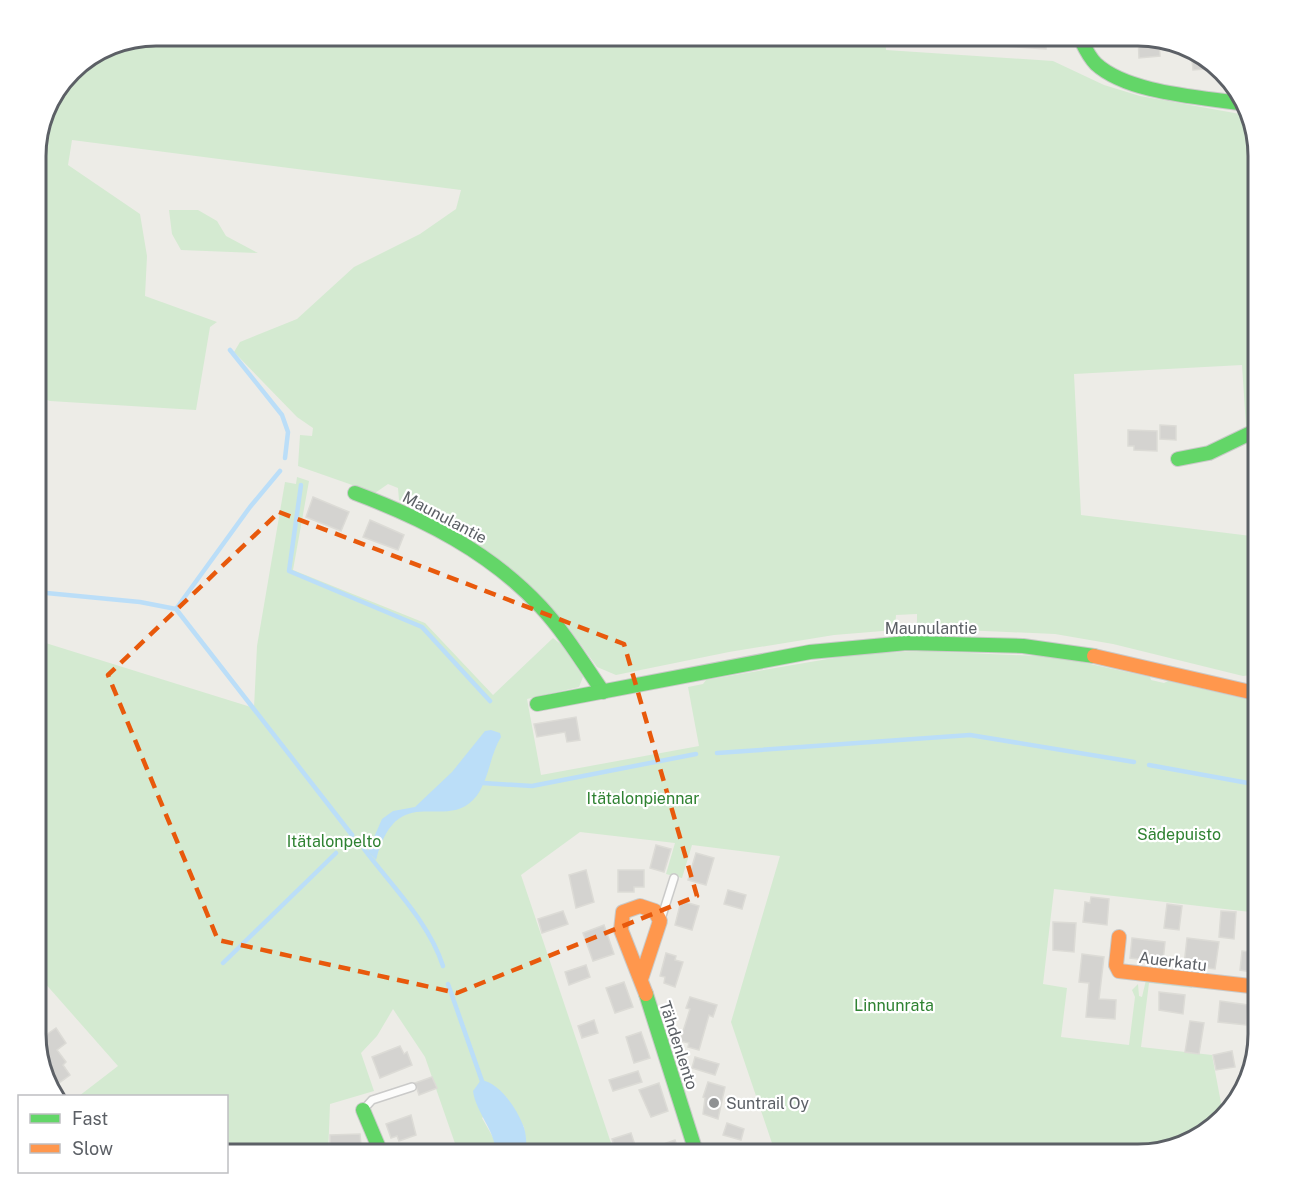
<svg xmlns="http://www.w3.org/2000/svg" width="1295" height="1191" font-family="'Public Sans',sans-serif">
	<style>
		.green { fill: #d4ead1 }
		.water { fill: #bbdef8 }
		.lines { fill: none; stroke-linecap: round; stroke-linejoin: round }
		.stream { stroke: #bbdef8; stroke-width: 4.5 }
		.building { fill: #d4d3d0; stroke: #dcdbd6; stroke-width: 1.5 }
		.lane-casing { stroke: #cacac9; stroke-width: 10 }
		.street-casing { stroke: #cacac9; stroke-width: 16 }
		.fast-casing { stroke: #c9c9c8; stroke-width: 16 }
		.slow-casing { stroke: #c9c9c8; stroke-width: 16 }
		.lane { stroke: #fcfcfb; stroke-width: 7 }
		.street { stroke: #fcfcfb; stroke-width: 14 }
		.fast { stroke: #63d668; stroke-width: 14 }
		.slow { stroke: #ff974d; stroke-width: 14 }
		.marked { fill: none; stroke: #e8590c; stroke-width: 4.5; stroke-dasharray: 12 8; stroke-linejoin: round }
		.poi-dot { fill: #8f9193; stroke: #fff; stroke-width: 2 }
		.labels { text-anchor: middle; stroke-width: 4.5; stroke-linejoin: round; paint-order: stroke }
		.street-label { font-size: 16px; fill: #5c6066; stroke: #fff }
		.park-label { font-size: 16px; fill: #2f8232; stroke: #fff }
		.poi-label { font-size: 16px; fill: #5c6066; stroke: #fff; text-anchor: start }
		.rim { fill: none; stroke: #5c6066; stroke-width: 3 }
	</style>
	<rect width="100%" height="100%" fill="#edece7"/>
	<g class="green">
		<path d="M156,36H885L886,50L1053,61L1104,85L1140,96L1251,116L1259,149V422L1246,426L1242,365L1074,374L1081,515L1251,536L1255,540L1258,674L1243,676L1113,644L1055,634L917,628V614L896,615L895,630L834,635L729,652L616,675L597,667L566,624L399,500L398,488L388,484L375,493L298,466L300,435L312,436L313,428L297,417L234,352L240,342L297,319L354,267L420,234L456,209L461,190L72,140L68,165L140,214L147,256L145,296L217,322L210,327L196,410L50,401L36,396V148L49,103L77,66L111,45Z"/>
		<path d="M169,210H198L217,221L226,236L258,253L181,250L172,234Z"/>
		<path d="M297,477L309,481L293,570L425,623L493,695L553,638L562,645L583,677L579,687L527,699L541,775L699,746L688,687L703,684L706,680L857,654L924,651L1058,657L1150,677L1151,680L1164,683L1168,681L1259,702V913L1054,889L1043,984L1067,988L1061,1037L1129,1045L1135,997L1132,990L1138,984L1139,996L1142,997L1146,980L1192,985V988L1149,983L1141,1047L1212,1055L1224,1119L1176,1148L1146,1155H776L731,1022L780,856L692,845L682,878L666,874L675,843L580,832L521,875L615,1155H527L524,1127L506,1097L482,1118L494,1139L495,1155H459L425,1057L393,1009L377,1036L361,1053L374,1091L330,1104L328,1155H227L226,1096H79L118,1066L36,973V640L254,708L257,646L285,482L296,484Z"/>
	</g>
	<g class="water">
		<path d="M491,730L500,733L501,737C489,756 489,784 473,800C442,831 397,780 376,860L368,851L382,819L393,811L415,807L452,772L485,731Z"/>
		<path d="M481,1080C500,1083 516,1108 523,1125C527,1134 526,1146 527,1155H495C498,1133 476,1114 473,1091Z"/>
	</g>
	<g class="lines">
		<g class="stream">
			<path d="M230,350L282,415L288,432L285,458"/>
			<path d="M301,485L289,571L422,627L490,701"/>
			<path d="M36,592L140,602L176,609L352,835"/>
			<path d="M176,609L250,507L280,471"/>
			<path d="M717,753L970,735L1134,762"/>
			<path d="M1149,765L1259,785"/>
			<path d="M483,783L532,786L696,754"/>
			<path d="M342,846L352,835"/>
			<path d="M364,849C391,885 429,922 443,966"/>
			<path d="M223,963L336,853"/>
			<path d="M448,984L483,1084"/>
		</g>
	</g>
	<g class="building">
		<path d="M987,36H1047L1046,49L987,45Z"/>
		<path d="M1138,36L1159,39L1160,56L1139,58Z"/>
		<path d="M1191,50L1207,60L1219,68L1193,70Z"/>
		<path d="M1160,425L1176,426V440L1160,439Z"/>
		<path d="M1128,430L1157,431V451L1134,450V446H1128Z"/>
		<path d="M313,497L349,512L341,531L306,517Z"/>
		<path d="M370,520L404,535L398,550L363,537Z"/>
		<path d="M576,717L580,740L567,742L565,732L537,737L534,724Z"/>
		<path d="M656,845L671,849L664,872L650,868Z"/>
		<path d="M696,853L714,858L706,885L688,880Z"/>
		<path d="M586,870L594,902L576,908L569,875Z"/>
		<path d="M618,870H644V887H634V892H618Z"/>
		<path d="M728,890L746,895L742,909L724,904Z"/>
		<path d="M1091,897L1109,899L1107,925L1083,922L1085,902L1090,903Z"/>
		<path d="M681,901L699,906L692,930L675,925Z"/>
		<path d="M1167,904L1182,906L1179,930L1164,928Z"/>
		<path d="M563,911L568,924L542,933L538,919Z"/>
		<path d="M1221,911L1236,912L1234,939L1219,937Z"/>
		<path d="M1053,922L1076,923L1074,952L1053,950Z"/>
		<path d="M604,925L614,954L593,961L583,933Z"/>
		<path d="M1132,938L1165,942L1163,962L1130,958Z"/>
		<path d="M1187,938L1219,942L1215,969L1184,965Z"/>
		<path d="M1242,951L1259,953V973L1240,970Z"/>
		<path d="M666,953L676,956L675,960L683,962L675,987L664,983L665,977L660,976Z"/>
		<path d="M1082,954L1104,957L1099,999L1116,1000L1115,1019L1086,1017L1089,983L1079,982Z"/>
		<path d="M586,965L590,977L569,985L565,972Z"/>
		<path d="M624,982L633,1007L615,1013L606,988Z"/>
		<path d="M1159,992L1185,995L1183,1014L1159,1010Z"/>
		<path d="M690,997L717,1005L713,1017L709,1015L699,1050L688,1047L689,1043L680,1041L690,1009L686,1008Z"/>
		<path d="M1220,1001L1248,1005L1246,1025L1218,1022Z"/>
		<path d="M594,1020L598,1033L582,1038L578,1026Z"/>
		<path d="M1190,1021L1204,1023L1199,1054L1185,1052Z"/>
		<path d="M56,1028L66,1043L57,1050L66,1062L63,1065L70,1075L52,1088L44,1077L36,1042Z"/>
		<path d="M641,1032L650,1058L634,1063L626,1037Z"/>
		<path d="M400,1046L404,1054L407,1052L412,1065L380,1078L372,1057Z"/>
		<path d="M1232,1051L1235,1067L1216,1070L1213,1055Z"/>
		<path d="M695,1057L719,1064L715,1075L692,1068Z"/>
		<path d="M638,1071L642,1082L613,1091L609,1080Z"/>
		<path d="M432,1077L437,1088L419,1095L415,1083Z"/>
		<path d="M708,1082L725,1087L718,1119L703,1114L705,1098L703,1097Z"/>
		<path d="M659,1083L668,1111L651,1117L639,1090Z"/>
		<path d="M411,1115L416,1135L399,1141L397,1136L391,1138L386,1124Z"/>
		<path d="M727,1123L744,1129L741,1140L723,1135Z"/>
		<path d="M631,1133L635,1145L616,1151L612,1139Z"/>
		<path d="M360,1134L361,1145L330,1147V1135Z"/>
		<path d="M675,1140L680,1155H661L658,1146Z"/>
	</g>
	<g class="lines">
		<g class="lane-casing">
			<g id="lane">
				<path d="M662,916L674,878"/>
				<path d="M364,1109L372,1100L412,1087"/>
			</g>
		</g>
		<g class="street-casing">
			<path id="street" d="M1257,450L1259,480"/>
		</g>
		<g class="fast-casing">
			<g id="fast">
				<path d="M1079,36C1084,46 1088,56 1096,64C1129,94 1203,97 1245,104"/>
				<path d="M1178,459L1209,453L1259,429"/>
				<path d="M355,493C424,519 490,552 541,607C565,633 583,663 603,692"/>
				<path d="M537,704L810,652L907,643L1023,646L1094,656"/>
				<path d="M646,994L697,1155"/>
				<path d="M363,1110L382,1155"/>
			</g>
		</g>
		<g class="slow-casing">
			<g id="slow">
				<path d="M1094,656L1259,694"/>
				<path d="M1119,937L1116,965L1119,971L1259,987"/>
				<path d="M641,979L660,921L655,911L640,906L623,912L621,930L646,994"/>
			</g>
		</g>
		<use href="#lane" class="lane"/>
		<use href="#street" class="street"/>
		<use href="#fast" class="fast"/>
		<use href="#slow" class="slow"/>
	</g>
	<path class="marked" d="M279,512L624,644L697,896L457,993L218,940L108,675Z"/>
	<circle class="poi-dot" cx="714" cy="1103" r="6"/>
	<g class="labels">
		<g class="street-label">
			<text transform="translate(445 517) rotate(28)" y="6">Maunulantie</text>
			<text x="931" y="634">Maunulantie</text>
			<text transform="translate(1173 961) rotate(7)" y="6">Auerkatu</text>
			<text transform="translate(679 1045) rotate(72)" y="6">Tähdenlento</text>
		</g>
		<g class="park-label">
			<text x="643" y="804">Itätalonpiennar</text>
			<text x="1179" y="840">Sädepuisto</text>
			<text x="334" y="847">Itätalonpelto</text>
			<text x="894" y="1011">Linnunrata</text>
		</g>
		<g class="poi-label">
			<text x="726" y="1109">Suntrail Oy</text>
		</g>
	</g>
	<path d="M0 0H1295V1191H0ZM156 46H1138A110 110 0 0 1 1248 156V1034A110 110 0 0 1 1138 1144H156A110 110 0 0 1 46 1034V156A110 110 0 0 1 156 46Z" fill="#fff" fill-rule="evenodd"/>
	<path class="rim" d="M156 46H1138A110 110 0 0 1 1248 156V1034A110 110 0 0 1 1138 1144H156A110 110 0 0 1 46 1034V156A110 110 0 0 1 156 46Z"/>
	<rect x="18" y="1095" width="210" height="78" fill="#ffffff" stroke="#bebfc2" stroke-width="1.5"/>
	<rect x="30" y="1114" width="30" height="9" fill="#63d668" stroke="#bebfc2" stroke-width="1.5"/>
	<text x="72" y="1125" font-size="18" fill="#5c6066">Fast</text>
	<rect x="30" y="1144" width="30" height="9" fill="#ff974d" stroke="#bebfc2" stroke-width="1.5"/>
	<text x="72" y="1155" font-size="18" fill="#5c6066">Slow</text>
</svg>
